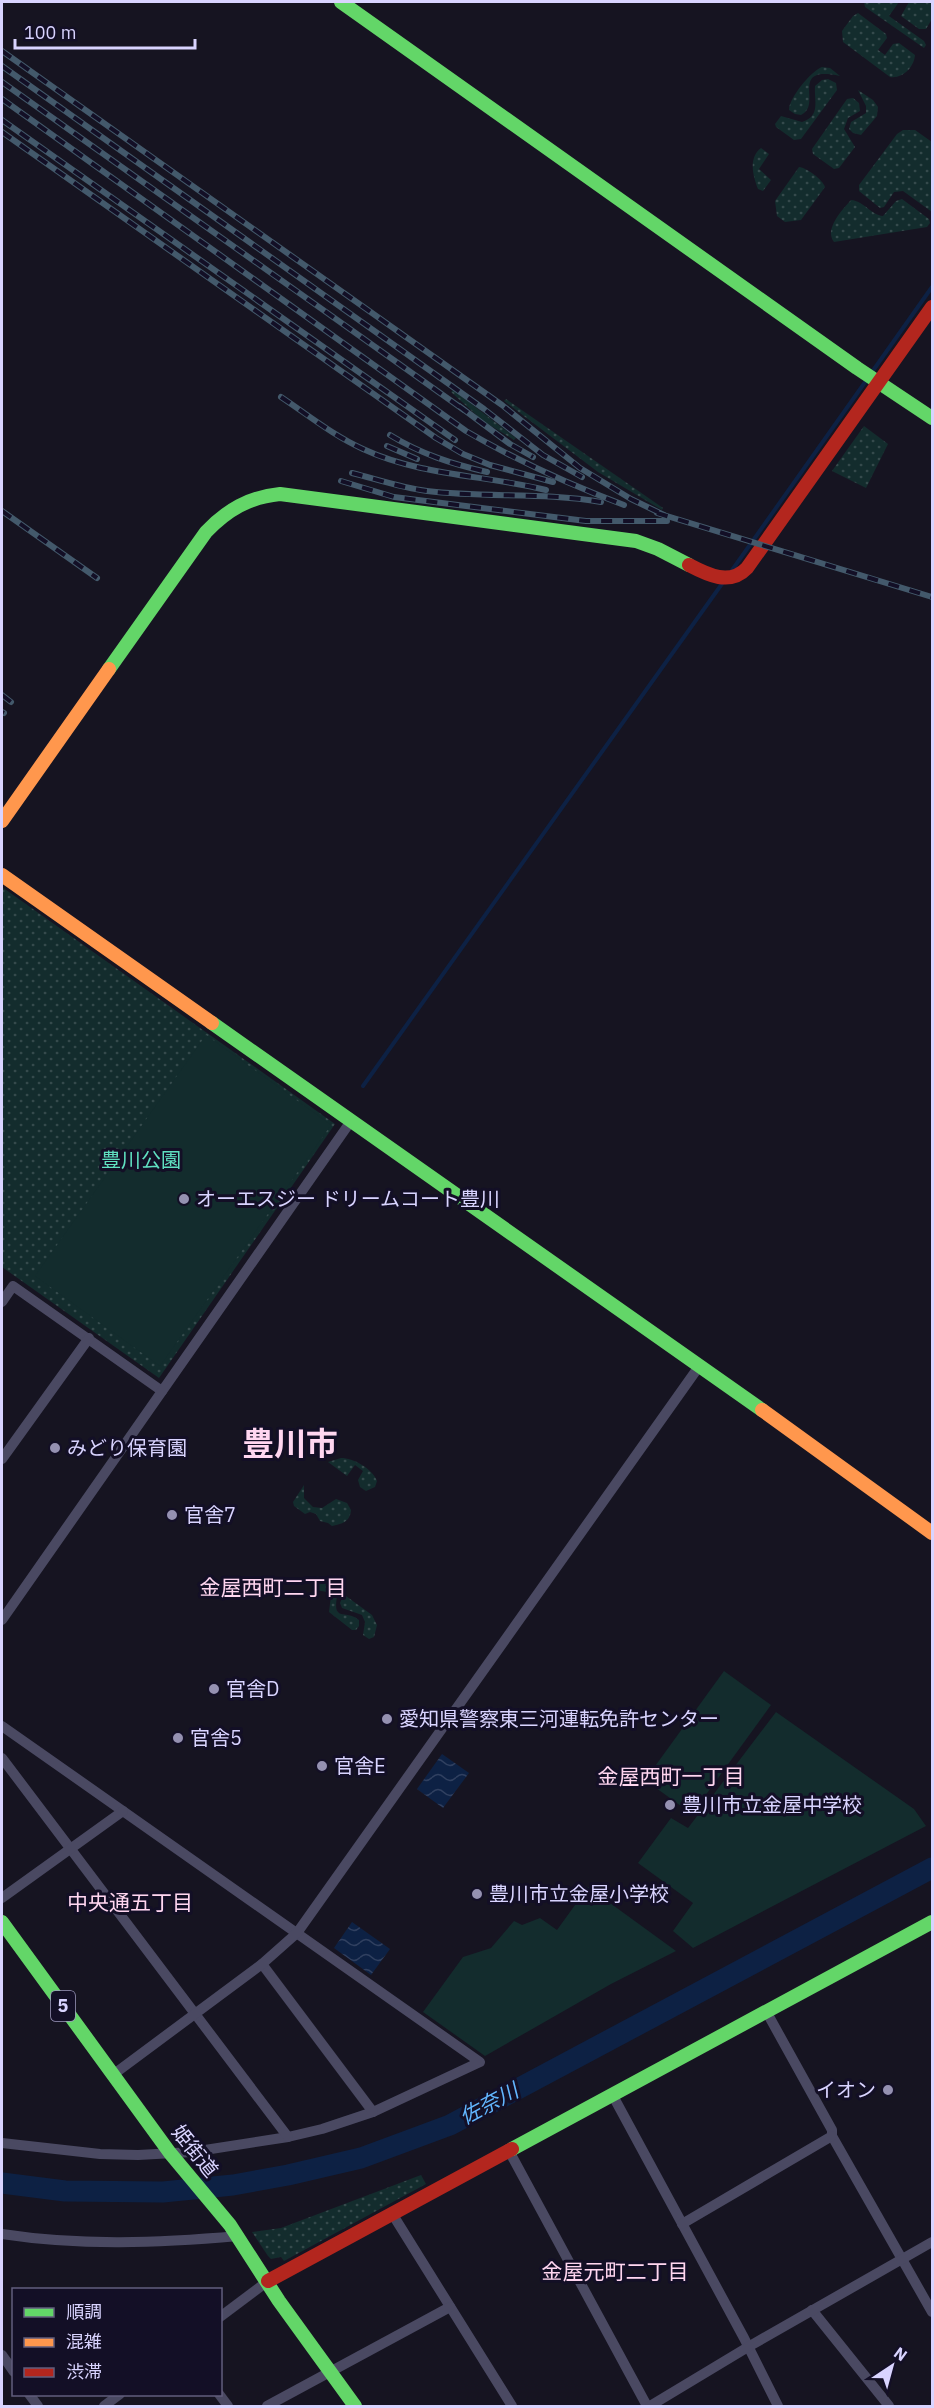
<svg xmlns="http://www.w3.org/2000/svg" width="934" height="2408" font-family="'IBM Plex Sans','Noto Sans JP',sans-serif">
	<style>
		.green { fill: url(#green-dots) }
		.pitch { fill: #132c2d }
		.water { fill: url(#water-waves) }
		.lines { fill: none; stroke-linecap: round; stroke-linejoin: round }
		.stream { stroke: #0d2144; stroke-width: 4 }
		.river { stroke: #0d2144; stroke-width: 21 }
		.street { stroke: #4a4962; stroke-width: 10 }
		.fast { stroke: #63d668; stroke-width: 14 }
		.slow { stroke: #ff974d; stroke-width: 14 }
		.jam { stroke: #b3261e; stroke-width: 14 }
		.rail-casing { stroke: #43596b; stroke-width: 6 }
		.rail { stroke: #130f26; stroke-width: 4; stroke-dasharray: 11; stroke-linecap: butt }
		.poi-dot { fill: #9591b1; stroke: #130f26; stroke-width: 2 }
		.labels { text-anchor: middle; stroke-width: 6; stroke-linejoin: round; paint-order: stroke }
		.shield { fill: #130f26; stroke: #9e99be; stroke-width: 1.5 }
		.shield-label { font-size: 18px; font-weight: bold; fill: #d9d4ff }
		.park-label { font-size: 20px; fill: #5fe0c0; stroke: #130f26 }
		.poi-label { font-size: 20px; fill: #d9d4ff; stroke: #130f26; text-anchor: start }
		.street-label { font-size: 20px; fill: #d9d4ff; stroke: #130f26 }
		.neighbourhood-label { font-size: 21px; fill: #ffd6f0; stroke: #130f26 }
		.water-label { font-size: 21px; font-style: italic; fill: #62b6ff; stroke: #130f26 }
		.town-label { font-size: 32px; font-weight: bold; fill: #ffd6f0; stroke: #130f26 }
	</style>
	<defs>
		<pattern id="green-dots" width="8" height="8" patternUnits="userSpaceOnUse" patternTransform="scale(1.5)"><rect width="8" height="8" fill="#132c2d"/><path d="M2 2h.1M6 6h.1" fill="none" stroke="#354a4c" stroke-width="1.8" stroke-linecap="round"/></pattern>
		<pattern id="water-waves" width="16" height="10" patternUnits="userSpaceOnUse" patternTransform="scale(1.5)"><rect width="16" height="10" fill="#0d2144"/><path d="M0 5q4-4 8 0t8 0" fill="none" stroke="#304060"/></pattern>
	</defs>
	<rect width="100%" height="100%" fill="#161421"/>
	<g class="green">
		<path d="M864,2H899L889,16L924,41L926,45L924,48L865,7Z"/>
		<path d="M909,2H932V19L926,29H919L901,16Z"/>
		<path d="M858,13L886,34L887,38L878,50L885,55L893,44L899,43L915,55C914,67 903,79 890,77L843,42L842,31L853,16Z"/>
		<path d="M822,67L830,68L840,76C787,65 824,105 801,115L795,114L789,110C789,98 811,71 822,67Z"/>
		<path d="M828,79L836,83L837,90L801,139L794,140L776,127L775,124L781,116L802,122C821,116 814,101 815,86L822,80Z"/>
		<path d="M858,90L873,100L878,107L877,116L861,135L853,133L849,129L851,122L866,113V106Z"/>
		<path d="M853,98L859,103L860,111L848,118L844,129L855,147L839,168L834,169L813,154L812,149L847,99Z"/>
		<path d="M903,130H915L932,142V212L903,191L894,192L884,207L880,208L859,191V185L897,134Z"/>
		<path d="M761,148L769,154L759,169L771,180L763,191L758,189C753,176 748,158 761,148Z"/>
		<path d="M799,167C807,168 822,179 825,187L801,220L785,222L777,216L775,201Z"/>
		<path d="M902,199L929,219L930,223L927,227L834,242C824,229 842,210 851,200C864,201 871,215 883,216L896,201Z"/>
		<path d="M453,390L516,438L514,440L483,421L451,392Z"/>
		<path d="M506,399L663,508L662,510L598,472L504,401Z"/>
		<path d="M864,426L888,444L866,488L832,471Z"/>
		<path d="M2,887L335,1124L159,1378L2,1267Z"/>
		<path d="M341,1458C353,1458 372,1468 377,1481L375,1487L366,1491L360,1487L358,1480L363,1471L355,1465L347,1476L328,1462Z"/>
		<path d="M304,1485V1498L313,1507L322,1508L336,1499L347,1503L351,1510C350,1522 342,1524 332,1526L328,1523L320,1521L316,1514L310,1512L305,1514L294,1506L293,1502Z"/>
		<path d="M318,1576L338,1591C331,1625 345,1608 359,1620V1626L356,1630H352L329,1612L331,1596L327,1592L316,1590L312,1586L313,1579Z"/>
		<path d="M343,1596H346L372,1615L377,1625L374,1637L369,1639L363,1635L365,1622L362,1615L342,1608L340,1603Z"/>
		<path d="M421,2175L426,2184L284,2261L281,2257L271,2259L268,2256L252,2232L281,2228Z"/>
	</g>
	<g class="pitch">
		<path d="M206,1035L331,1125L160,1366L35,1276Z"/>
		<path d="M724,1671L771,1705L692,1814L645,1780Z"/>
		<path d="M776,1712L914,1809L926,1826L693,1948L673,1931L693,1903L638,1863L671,1818L688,1828Z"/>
		<path d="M588,1887L676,1951L611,1984L485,2056L423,2012L463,1957L491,1948L514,1921L522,1925L540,1918L557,1930Z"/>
	</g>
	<g class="water">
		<path d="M442,1754L469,1773L443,1808L417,1789Z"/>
		<path d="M352,1922L390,1949L371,1975L334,1948Z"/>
	</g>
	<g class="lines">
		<g class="stream">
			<path d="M872,372L932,287"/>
			<path d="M730,573L868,378"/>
			<path d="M363,1086L724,581"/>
		</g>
		<path class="river" d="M2,2183L65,2191L163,2192L233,2185L288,2175L361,2158L450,2125L932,1868"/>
		<g class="street">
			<path d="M2,1302L13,1286L162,1391"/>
			<path d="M2,1459L89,1338"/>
			<path d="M2,1620L351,1121"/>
			<path d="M2,1726L480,2062L373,2112L322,2129L288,2137L192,2152L138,2155L100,2154L2,2143"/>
			<path d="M2,1758L288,2137"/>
			<path d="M2,1898L123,1811"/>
			<path d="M262,1964L373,2112"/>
			<path d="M766,2011L832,2130V2136L932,2312"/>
			<path d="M114,2074L262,1964L297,1933L700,1365"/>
			<path d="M612,2094L744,2338L778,2406"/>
			<path d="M508,2149L647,2406"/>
			<path d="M393,2215L512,2406"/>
			<path d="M682,2224L832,2136"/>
			<path d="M2,2234C80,2246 159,2243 238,2236"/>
			<path d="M812,2310L889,2406"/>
			<path d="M220,2317L268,2281"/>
			<path d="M2,2355L14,2372"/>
			<path d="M29,2394L38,2406"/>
			<path d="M219,2394L228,2406"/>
			<path d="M104,2406L120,2394"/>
			<path d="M267,2406L450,2307"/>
			<path d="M650,2406L748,2347L932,2242"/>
		</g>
		<g class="fast">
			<path d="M341,2L857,368L932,418"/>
			<path d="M109,669L206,532C227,510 249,497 280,494L636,541L658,549L689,565"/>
			<path d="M212,1023L762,1410"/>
			<path d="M2,1922L170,2153L230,2225L279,2301L355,2406"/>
			<path d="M512,2149L932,1922"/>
		</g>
		<g class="slow">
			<path d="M2,821L109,669"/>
			<path d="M2,875L212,1023"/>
			<path d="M762,1410L932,1533"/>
		</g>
		<g class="jam">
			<path d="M689,565C708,575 730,586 747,568L932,307"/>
			<path d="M268,2281L512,2149"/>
		</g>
		<g class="rail-casing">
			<g id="rail">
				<path d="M2,51L502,405L580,468L631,499L664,515"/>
				<path d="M2,66L484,409L543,455L582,477"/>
				<path d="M2,82L464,410"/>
				<path d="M2,99L466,431C516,460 570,485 624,505"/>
				<path d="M2,120L455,440"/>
				<path d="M2,132L436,438L463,454L490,465L553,482"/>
				<path d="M281,397C308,415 334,436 363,449C421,476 485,475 546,490"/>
				<path d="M459,406L510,444L533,457"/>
				<path d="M390,435C421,454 452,464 487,472"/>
				<path d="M387,446L417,459"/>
				<path d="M352,473C376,479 402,488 427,491C485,498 544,492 601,502"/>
				<path d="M341,481L394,497L586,521H667"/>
				<path d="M2,511L97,578"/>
				<path d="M657,513L932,597"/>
				<path d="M2,695L11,702"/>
				<path d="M2,712L4,713"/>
			</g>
		</g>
		<use href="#rail" class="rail"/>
	</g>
	<g class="poi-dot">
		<circle cx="184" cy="1199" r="6"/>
		<circle cx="55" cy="1448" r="6"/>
		<circle cx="172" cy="1515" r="6"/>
		<circle cx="214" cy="1689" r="6"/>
		<circle cx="387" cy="1719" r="6"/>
		<circle cx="178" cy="1738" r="6"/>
		<circle cx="322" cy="1766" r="6"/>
		<circle cx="670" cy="1805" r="6"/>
		<circle cx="477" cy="1894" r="6"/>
		<circle cx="888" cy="2090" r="6"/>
	</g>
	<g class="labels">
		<rect class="shield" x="51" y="1991" width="24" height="30" rx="4.5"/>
		<g class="shield-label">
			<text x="63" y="2012">5</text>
		</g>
		<g class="park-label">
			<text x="141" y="1167">豊川公園</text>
		</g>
		<g class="poi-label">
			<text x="196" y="1206">オーエスジー ドリームコート豊川</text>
			<text x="67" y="1455">みどり保育園</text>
			<text x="184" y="1522">官舎7</text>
			<text x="226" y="1696">官舎D</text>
			<text x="399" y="1726">愛知県警察東三河運転免許センター</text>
			<text x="190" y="1745">官舎5</text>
			<text x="334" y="1773">官舎E</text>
			<text x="682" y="1812">豊川市立金屋中学校</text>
			<text x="489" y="1901">豊川市立金屋小学校</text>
			<text x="876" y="2097" text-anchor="end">イオン</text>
		</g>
		<g class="street-label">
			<text transform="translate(195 2151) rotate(51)" y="7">姫街道</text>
		</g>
		<g class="neighbourhood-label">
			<text x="273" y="1595">金屋西町二丁目</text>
			<text x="671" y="1784">金屋西町一丁目</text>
			<text x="130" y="1910">中央通五丁目</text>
			<text x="615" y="2279">金屋元町二丁目</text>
		</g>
		<g class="water-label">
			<text transform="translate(489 2104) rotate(-28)" y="7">佐奈川</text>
		</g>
		<g class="town-label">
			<text x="290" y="1455">豊川市</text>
		</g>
	</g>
	<rect width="934" height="2408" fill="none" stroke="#d9d4ff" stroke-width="6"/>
	<rect x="12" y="2288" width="210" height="108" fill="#130f26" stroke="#625e7d" stroke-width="1.5"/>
	<rect x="24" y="2308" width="30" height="9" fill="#63d668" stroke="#625e7d" stroke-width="1.5"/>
	<text x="66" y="2318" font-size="18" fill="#d9d4ff">順調</text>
	<rect x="24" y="2338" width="30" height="9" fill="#ff974d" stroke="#625e7d" stroke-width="1.5"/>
	<text x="66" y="2348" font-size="18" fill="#d9d4ff">混雑</text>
	<rect x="24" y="2368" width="30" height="9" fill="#b3261e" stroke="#625e7d" stroke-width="1.5"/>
	<text x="66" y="2378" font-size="18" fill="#d9d4ff">渋滞</text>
	<g transform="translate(892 2366) rotate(36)" stroke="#130f26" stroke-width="4.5" paint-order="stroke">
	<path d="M0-4.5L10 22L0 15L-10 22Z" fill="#d9d4ff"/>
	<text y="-9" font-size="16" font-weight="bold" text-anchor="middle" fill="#d9d4ff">N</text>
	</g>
	<path d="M15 39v9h180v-9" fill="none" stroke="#d9d4ff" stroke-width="3"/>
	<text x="24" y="39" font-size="18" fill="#d9d4ff" stroke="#130f26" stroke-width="4.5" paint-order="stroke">100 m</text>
</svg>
